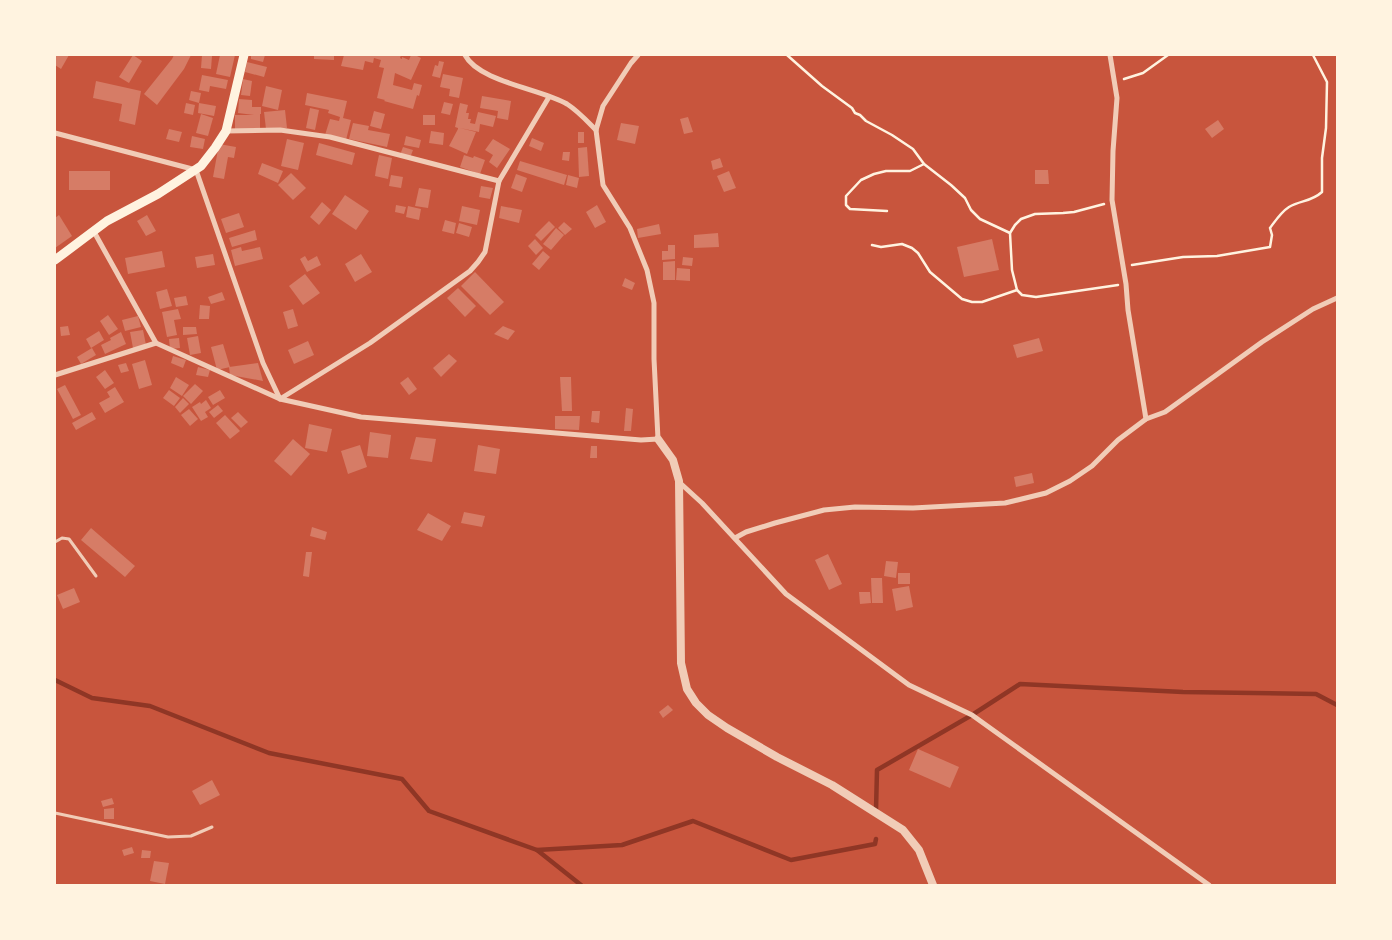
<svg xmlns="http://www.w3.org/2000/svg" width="1392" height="940" font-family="Mulish,sans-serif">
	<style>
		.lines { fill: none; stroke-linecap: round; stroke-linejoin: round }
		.stream { stroke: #8f3625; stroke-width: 4.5 }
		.building { fill: #d67c66 }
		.path { stroke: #fff3e0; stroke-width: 2.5 }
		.service { stroke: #f1ccb7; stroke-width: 3 }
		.minor { stroke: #f1ccb7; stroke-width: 5 }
		.tertiary { stroke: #f1ccb7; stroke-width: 8 }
		.secondary { stroke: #fff3e0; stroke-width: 9 }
	</style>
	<rect width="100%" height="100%" fill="#c8553d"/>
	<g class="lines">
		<g class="stream">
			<path d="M55,680L92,698L150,706L269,753L402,779L429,811L537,850L581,885"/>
			<path d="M876,810L877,770L972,715L1020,684L1183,692L1316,694L1337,705"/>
			<path d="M537,850L622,845L693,821L791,860L875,844L876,839"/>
		</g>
	</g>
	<g class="building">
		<path d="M55,55H69L61,69L55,65Z"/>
		<path d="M133,55L142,61L129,83L119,77Z"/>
		<path d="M174,55H191L184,69L157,105L144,94L172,59Z"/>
		<path d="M202,55L212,56L211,69L201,68Z"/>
		<path d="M220,55H235L230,77L216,74Z"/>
		<path d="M251,55H265L263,62L251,59Z"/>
		<path d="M314,55H334V60L314,59Z"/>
		<path d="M344,55H401L400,58L402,59V57L409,60L411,55H415L421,58L411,80L395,73L393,85L412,90L414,83L422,85L419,96L417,95L413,109L384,101L385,100L377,98L384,68L379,67L381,60L374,58L373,63L365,61L363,70L341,66Z"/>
		<path d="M439,61L444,62L440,78L432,76L435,65L438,66Z"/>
		<path d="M247,62L267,67L264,77L245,72Z"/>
		<path d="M443,74L463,78L459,98L449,96L450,89L440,87Z"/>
		<path d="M202,75L228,80L226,89L210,86L209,92L199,90Z"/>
		<path d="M243,79L252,81L250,96L241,95Z"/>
		<path d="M96,81L141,91L135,125L119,121L122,104L93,98Z"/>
		<path d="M266,86L282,90L278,110L262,106Z"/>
		<path d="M191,91L201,93L199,103L189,100Z"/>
		<path d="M307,93L347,101L343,118L351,120L346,140L325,135L330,119L339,121L340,117L328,113L329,110L305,105Z"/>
		<path d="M482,96L511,101L508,120L497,118L498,111L480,108Z"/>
		<path d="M239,99L252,100V107H261V114H260V129L235,130V115H254L238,113Z"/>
		<path d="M444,102L453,104L450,115L441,113Z"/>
		<path d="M186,103L195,105L193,115L184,113Z"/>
		<path d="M199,103L216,106L214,116L198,113Z"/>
		<path d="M460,103L468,105L466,113H469L468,119H471L470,123L475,124L478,112L496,116L493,127L480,124L479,132L460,128L476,132L467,154L449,146L458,129V128L455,127Z"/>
		<path d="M310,108L319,110L315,130L306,128Z"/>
		<path d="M285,110L287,128L266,129L264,112Z"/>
		<path d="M374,111L385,114L381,129L370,126Z"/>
		<path d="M201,114L213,118L208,136L196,133Z"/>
		<rect x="423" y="115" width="12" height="10"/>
		<path d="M688,117L693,132L684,134L680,119Z"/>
		<path d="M1218,120L1224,129L1212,138L1205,129Z"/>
		<path d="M353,123L369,126L368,130L390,134L387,147L349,139Z"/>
		<path d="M621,123L639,126L635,144L617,140Z"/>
		<path d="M169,129L182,132L179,142L166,139Z"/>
		<path d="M431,131L444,133L443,145L429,143Z"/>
		<rect x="578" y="132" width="6" height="11"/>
		<path d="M192,136L205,139L203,149L190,147Z"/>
		<path d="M406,136L421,140L419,148L404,145Z"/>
		<path d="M532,138L544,143L541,151L529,146Z"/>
		<path d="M287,139L304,143L298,170L281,166Z"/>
		<path d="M493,139L510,149L497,168L489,162L493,155L485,150Z"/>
		<path d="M319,143L355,153L352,165L316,155Z"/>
		<path d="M219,144L236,147L234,158L228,157L224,179L213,177Z"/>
		<path d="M403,147L413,150L410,158L400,155Z"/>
		<path d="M587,147L589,176L579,177L578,148Z"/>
		<path d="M563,152H570L569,161L562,160Z"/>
		<path d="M379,155L392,158L388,179L375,176L376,169Z"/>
		<path d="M464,155L473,158L474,156L485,160L480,174L460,167Z"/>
		<path d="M720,158L723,167L713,170L711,161Z"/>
		<path d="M520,161L567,175L564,185L517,170Z"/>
		<path d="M262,163L283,171L278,183L258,174Z"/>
		<path d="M1035,170H1048L1049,184H1035Z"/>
		<rect x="69" y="171" width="41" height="19"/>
		<path d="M729,171L736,188L724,192L717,176Z"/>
		<path d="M291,173L306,188L293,200L278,185Z"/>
		<path d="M516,174L527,178L522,192L511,188Z"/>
		<path d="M391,175L403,177L401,188L389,186Z"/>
		<path d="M568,175L579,178L577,188L566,185Z"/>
		<path d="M481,186L493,188L490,199L479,197Z"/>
		<path d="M419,188L431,190L428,208L415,206Z"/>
		<path d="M345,195L369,211L356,230L332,214Z"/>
		<path d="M322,202L331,210L319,225L310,217Z"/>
		<path d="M396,205L406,207L404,214L395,212Z"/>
		<path d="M597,205L606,222L595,228L586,212Z"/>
		<path d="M408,206L421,209L419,220L406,217Z"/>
		<path d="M462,206L480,210L477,225L459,221Z"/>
		<path d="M501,206L522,210L519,223L499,218Z"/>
		<path d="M239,213L244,227L226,233L221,219Z"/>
		<path d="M59,215L72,236L55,248V218Z"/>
		<path d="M147,215L156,231L146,236L137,221Z"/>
		<path d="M445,220L456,223L454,234L442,231Z"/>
		<path d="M549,221L555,227L541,241L535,235Z"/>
		<path d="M564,222L572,229L565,235L558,228Z"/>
		<path d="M459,223L472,227L469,237L456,233Z"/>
		<path d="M659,224L661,234L638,238L637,229Z"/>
		<path d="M556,228L564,235L551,250L543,244Z"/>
		<path d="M255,230L257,240L232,247L229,238Z"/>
		<path d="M718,233L719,247L694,248V235Z"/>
		<path d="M535,239L543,248L536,255L528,246Z"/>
		<path d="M992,239L999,270L964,277L957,247Z"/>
		<path d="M668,245H675V259L662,260V251H668Z"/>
		<path d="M241,247L242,251L260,247L263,259L235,266L231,250Z"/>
		<path d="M162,251L165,267L128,274L125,258Z"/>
		<path d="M543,251L550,257L539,270L532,264Z"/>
		<path d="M213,254L215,265L197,268L195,257Z"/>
		<path d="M361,254L372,272L355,282L345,264Z"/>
		<path d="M305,256L308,261L317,256L321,265L307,272L300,259Z"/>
		<path d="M683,257L693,258L692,266L682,265Z"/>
		<path d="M675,261V280H663V262Z"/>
		<path d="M677,268L690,269V281L676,280Z"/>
		<path d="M475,272L504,302L490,315L461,286Z"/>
		<path d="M305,274L320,293L303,305L289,286Z"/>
		<path d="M625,278L635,283L632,290L622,286Z"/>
		<path d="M458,288L476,306L465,317L447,298Z"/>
		<path d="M167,289L172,306L160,309L156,292Z"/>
		<path d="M222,292L225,300L211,304L208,297Z"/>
		<path d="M186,296L188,305L176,307L174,298Z"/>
		<path d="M200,305L210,306L209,319H199Z"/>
		<path d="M178,309L181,319L174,320L177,335L167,337L162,312Z"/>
		<path d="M293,309L298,326L288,329L283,312Z"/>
		<path d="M108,315L118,329L109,335L100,321Z"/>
		<path d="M138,316L141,327L125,331L122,320Z"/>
		<path d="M68,326L70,335L61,336L60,327Z"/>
		<path d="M503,326L515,331L508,340L494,334Z"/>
		<path d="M183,327H196L197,334L183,335Z"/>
		<path d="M143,330L146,345L133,348L130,332Z"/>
		<path d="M99,331L104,340L91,348L86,339Z"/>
		<path d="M121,332L126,344L105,354L101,345L111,340L110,338Z"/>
		<path d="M198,336L201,353L190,355L187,338Z"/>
		<path d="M179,338L180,348L170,349L169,339Z"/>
		<path d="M1039,338L1043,351L1017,358L1013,345Z"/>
		<path d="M308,341L314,355L294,364L288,350Z"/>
		<path d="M223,344L230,367L217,370L211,347Z"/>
		<path d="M92,348L96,355L81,364L77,357Z"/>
		<path d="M449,354L457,361L441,377L433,368Z"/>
		<path d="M173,356L186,360L183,368L171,363Z"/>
		<path d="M145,360L152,385L139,389L132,364Z"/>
		<path d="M126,363L129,371L121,373L118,365Z"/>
		<path d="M258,363L263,381L230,375L229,367Z"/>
		<path d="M198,367L210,370L208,377L196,375Z"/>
		<path d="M105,370L114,383L105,389L96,377Z"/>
		<path d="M176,377L189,385L182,396L170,388Z"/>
		<path d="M408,377L417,389L409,395L400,383Z"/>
		<path d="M560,377H571L572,411H562Z"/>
		<path d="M195,384L203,391L191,404L183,396Z"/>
		<path d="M65,385L81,415L73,419L57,389Z"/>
		<path d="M115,387L124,402L105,413L99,403L110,397L107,392Z"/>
		<path d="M169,390L180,398L174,406L163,398Z"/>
		<path d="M220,390L225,398L213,405L208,397Z"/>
		<path d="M183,398L189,404L180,413L175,407Z"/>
		<path d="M206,400L211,408L205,412L208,417L201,421L192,407L200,402L201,404Z"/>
		<path d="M218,405L223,411L214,418L209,412Z"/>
		<path d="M626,408L633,409L631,431H624Z"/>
		<path d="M189,409L198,419L190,426L181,415Z"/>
		<path d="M592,411H600L599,423L591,422Z"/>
		<path d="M92,412L96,419L76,430L72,423Z"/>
		<path d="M238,412L248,422L241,428L231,418Z"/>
		<path d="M225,415L240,431L230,439L216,423Z"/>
		<path d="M555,416H580L579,430L555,429Z"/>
		<path d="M309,424L332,429L327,452L305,448Z"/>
		<path d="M370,432L391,435L388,458L367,456Z"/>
		<path d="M416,437L436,439L432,462L410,459Z"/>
		<path d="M293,439L310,454L291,476L274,461Z"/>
		<path d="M360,445L367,467L348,474L341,451Z"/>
		<path d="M478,445L500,449L496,474L474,471Z"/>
		<path d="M591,446H597V458H590Z"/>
		<path d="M1032,473L1034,483L1016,487L1014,477Z"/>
		<path d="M464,512L485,516L482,527L461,523Z"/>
		<path d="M428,513L451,526L442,541L417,530Z"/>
		<path d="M312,527L327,532L325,540L310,536Z"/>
		<path d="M91,528L135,566L125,577L81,540Z"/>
		<path d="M306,552H312L309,577L303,576Z"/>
		<path d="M828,554L842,584L829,590L815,560Z"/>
		<path d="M886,561L898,562L896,578L884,576Z"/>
		<rect x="898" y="573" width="12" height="11"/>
		<path d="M871,578H882L883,603H872Z"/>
		<path d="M909,586L913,607L896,611L892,589Z"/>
		<path d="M74,588L80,602L63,609L57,595Z"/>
		<path d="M859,592H870L871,603L860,604Z"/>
		<path d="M668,705L673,710L663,718L659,712Z"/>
		<path d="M918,749L959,767L950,788L909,770Z"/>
		<path d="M212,780L220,795L200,805L192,791Z"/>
		<path d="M112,798L114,804L103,807L101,801Z"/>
		<path d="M114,808V819H104V809Z"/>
		<path d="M132,847L134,853L124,856L122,850Z"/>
		<path d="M142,850L151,851L150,858H141Z"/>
		<path d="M154,861L169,863L165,884L150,881Z"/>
	</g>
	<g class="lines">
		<g class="path">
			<path d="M787,55L822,86L852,108L855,113L860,115L866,121L892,135L913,149L924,164L951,185L965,198L971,210L980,219L1010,233"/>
			<path d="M1124,79L1143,73L1168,55"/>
			<path d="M1104,204L1074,212L1063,213L1035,214L1021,219L1015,225L1010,233L1012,270L1017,290L1022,295L1036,297L1118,285"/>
			<path d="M887,211L850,209L846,205V196L861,180L874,174L886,171H910L924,164"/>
			<path d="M872,245L881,247L902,244L912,248L918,253L930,272L962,299L972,302H982L1017,290"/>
			<path d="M1132,265L1183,257L1217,256L1270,247L1272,235L1270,228C1276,220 1281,212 1289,207C1301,200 1311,202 1322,192V158L1326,128L1327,82L1313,55"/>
		</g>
		<g class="service">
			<path d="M55,542L62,538L69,539L96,576"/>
			<path d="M55,813L168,837L191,836L212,827"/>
		</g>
		<g class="minor">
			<path d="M465,55C479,82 542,89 567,104C578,111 587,121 596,130"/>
			<path d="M1110,55L1117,98L1113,151L1112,200L1126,284L1128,310L1146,419"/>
			<path d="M226,131L280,130L330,137L499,181L549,97"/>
			<path d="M55,133L196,170L263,363L280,399L370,343L470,271L478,262L485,252L499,181"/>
			<path d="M93,230L156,343"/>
			<path d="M55,375L156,343L280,399L361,417L641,440L658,439L654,359V303L647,270L630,228L603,185L596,130L603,106L631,63L638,55"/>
			<path d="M679,482L702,503L786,594L909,685L972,715L1209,885"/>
			<path d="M735,538L746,532L775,523L824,510L855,507L913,508L1005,503L1046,493L1070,481L1092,466L1118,440L1146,419L1165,412L1262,342L1313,309L1337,298"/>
		</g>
		<path class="tertiary" d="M658,439L673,460L679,481L681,663L687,689L696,703L708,715L727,728L777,757L832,785L903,830L919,850L933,885"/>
		<path class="secondary" d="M55,260L107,221L158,194L201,166L215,148L226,131L244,55"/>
	</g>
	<rect width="1392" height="940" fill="none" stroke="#fff3e0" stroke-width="112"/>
</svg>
